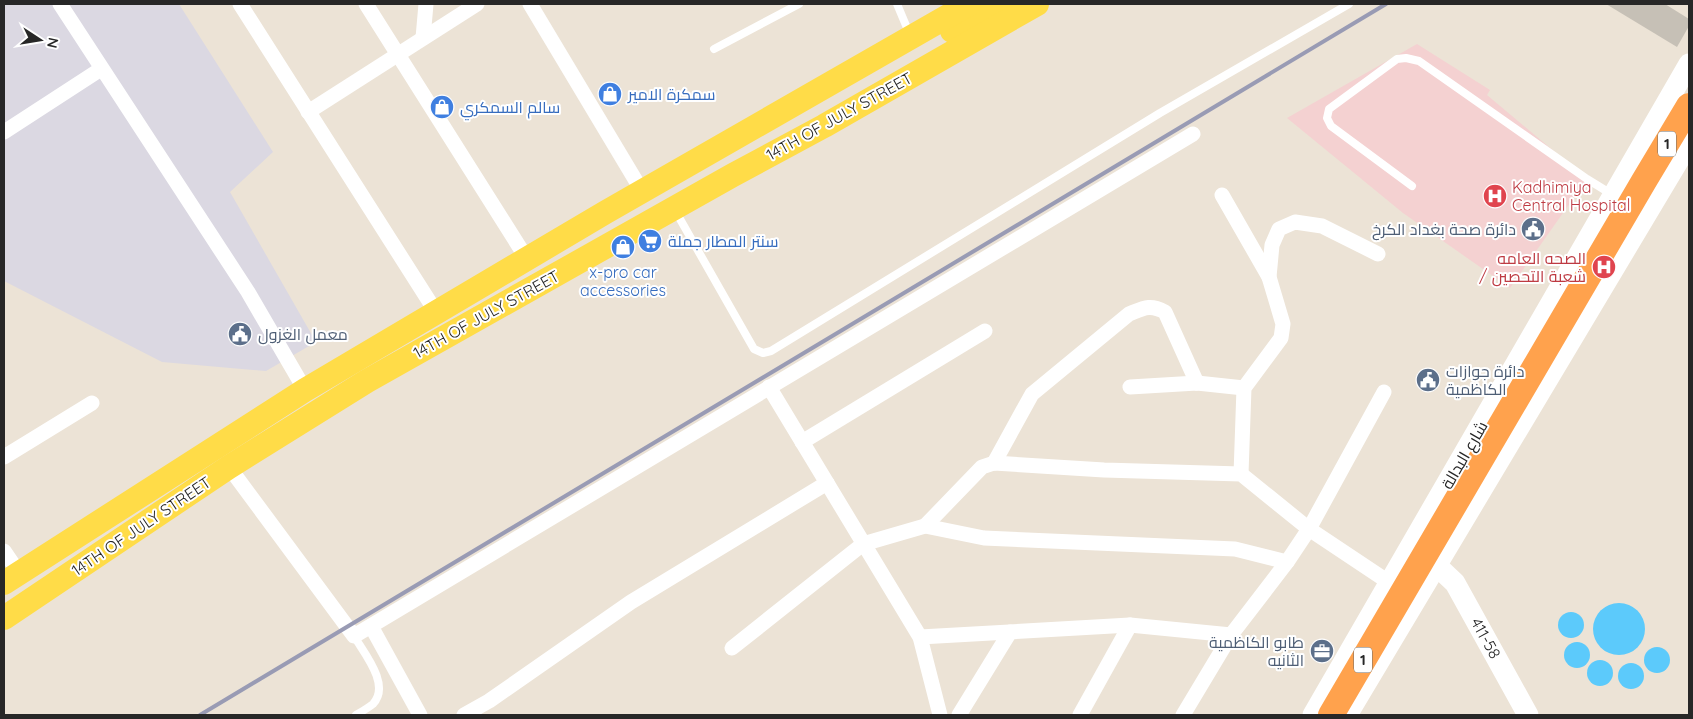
<svg xmlns="http://www.w3.org/2000/svg" width="1693" height="719" font-family="Quicksand,Cairo,sans-serif">
	<style>
		.industrial { fill: #dbd8e2 }
		.medical { fill: #f4d1d1 }
		.water { fill: #5ccafb }
		.building { fill: #c6c0b6 }
		.lines { fill: none; stroke-linecap: round; stroke-linejoin: round }
		.lane { stroke: #fff; stroke-width: 8 }
		.street { stroke: #fff; stroke-width: 15 }
		.secondary { stroke: #fff; stroke-width: 21 }
		.primary { stroke: #ffdc48; stroke-width: 24 }
		.highway { stroke: #ffa24d; stroke-width: 26 }
		.rail { stroke: #999bb4; stroke-width: 4 }
		.labels { text-anchor: middle; stroke-width: 4; stroke-linejoin: round; paint-order: stroke }
		.shield { fill: #fff; stroke: #686868; stroke-width: 1 }
		.shield-label { font-size: 15px; font-weight: bold; fill: #272727 }
		.shop-label { font-size: 16px; fill: #366cbe; stroke: #fff; text-anchor: start }
		.street-label { font-size: 16px; fill: #272727; stroke: #fff }
		.health-label { font-size: 16px; fill: #be3a42; stroke: #fff; text-anchor: start }
		.service-label { font-size: 16px; fill: #4e5e75; stroke: #fff; text-anchor: end }
	</style>
	<rect width="100%" height="100%" fill="#ece3d6"/>
	<path class="industrial" d="M4,4H179L273,152L230,192L316,342L266,371L162,362L4,281Z"/>
	<path class="medical" d="M1417,44L1490,90L1487,95L1587,179L1510,288L1403,213L1287,118Z"/>
	<g class="water">
		<circle cx="1619" cy="629" r="26"/>
		<circle cx="1571" cy="625" r="13"/>
		<circle cx="1577" cy="655" r="13"/>
		<circle cx="1657" cy="660" r="13"/>
		<circle cx="1600" cy="673" r="13"/>
		<circle cx="1631" cy="676" r="13"/>
	</g>
	<path class="building" d="M1606,4H1665L1689,19V26L1677,47Z"/>
	<g class="lines">
		<g class="lane">
			<path d="M897,4L910,35"/>
			<path d="M714,49L799,4"/>
			<path d="M1412,186L1331,126L1327,118L1329,109L1397,59L1406,58L1419,61L1587,179L1613,195"/>
			<path d="M676,212L754,349L763,353L771,351L1160,113L1349,4"/>
			<path d="M354,636C364,653 391,685 373,704C368,708 361,712 356,715"/>
		</g>
		<g class="street">
			<path d="M60,4L248,292L305,390"/>
			<path d="M240,4L436,312"/>
			<path d="M366,4L527,259"/>
			<path d="M530,4L642,191"/>
			<path d="M423,38L426,4"/>
			<path d="M308,112L477,4"/>
			<path d="M4,132L101,69"/>
			<path d="M1222,195L1269,277"/>
			<path d="M769,387L920,637L940,715"/>
			<path d="M1130,387L1197,383L1244,388"/>
			<path d="M802,442L985,331"/>
			<path d="M4,457L92,403"/>
			<path d="M994,463L1032,394L1129,314C1144,308 1150,304 1165,312L1197,383"/>
			<path d="M229,467L354,636L1193,134"/>
			<path d="M1241,474L1244,388L1281,338L1283,324L1269,277L1272,245L1279,229L1295,222L1322,226L1378,254"/>
			<path d="M925,526L982,467L994,463L1104,470L1241,474L1309,529L1390,583"/>
			<path d="M4,551L19,573"/>
			<path d="M371,626L420,715"/>
			<path d="M920,637L1130,625L1231,635"/>
			<path d="M732,648L863,544L925,526L984,538L1235,549L1287,562"/>
			<path d="M464,715L489,701L631,602L827,483"/>
			<path d="M959,715L1010,632"/>
			<path d="M1080,715L1130,625"/>
			<path d="M1183,715L1231,635L1287,562L1309,529L1384,392"/>
		</g>
		<g class="secondary">
			<path d="M1437,566L1455,583L1528,715"/>
			<path d="M1313,715L1689,64"/>
			<path d="M1347,715L1689,143"/>
		</g>
		<g class="primary">
			<path d="M952,31L1001,4"/>
			<path d="M4,583L305,390L606,212L969,4"/>
			<path d="M4,618L229,467L367,381L733,175L824,126L1037,4"/>
		</g>
		<path class="highway" d="M1331,715L1644,181L1689,106"/>
		<path class="rail" d="M200,715L1386,4"/>
	</g>
	<defs>
		<g id="shop-disc" transform="scale(1.25)"><circle r="9.5" fill="#3f7fe0" stroke="#fff"/><path d="M-5-2.5h2.3a2.7 3.5 0 0 1 5.4 0H5L5.5 6h-11ZM-1.5-2.5h3a1.5 2.3 0 0 0-3 0Z" fill="#fff"/></g>
		<g id="hospital-disc" transform="scale(1.25)"><circle r="9.5" fill="#e0444e" stroke="#fff"/><path d="M-5-5h3v3.5h4V-5h3V5h-3V1.5h-4V5h-3Z" fill="#fff"/></g>
		<g id="civic-disc" transform="scale(1.25)"><circle r="9.5" fill="#5c6f8a" stroke="#fff"/><path d="M-.6-6.5H3V-4.5H.6V-3L4-1V1h2V6H-6V1h2V-1L-.6-3ZM-1.2 2.5V6h2.4V2.5Z" fill="#fff"/></g>
		<g id="supermarket-disc" transform="scale(1.25)"><circle r="9.5" fill="#3f7fe0" stroke="#fff"/><path d="M-6-5.5h2.5l.6 2H6L4.5 2H-2.5L-4.4-4H-6ZM-1.5 3.2a1.3 1.3 0 1 0 .1 0ZM3 3.2a1.3 1.3 0 1 0 .1 0Z" fill="#fff"/></g>
		<g id="office-disc" transform="scale(1.25)"><circle r="9.5" fill="#5c6f8a" stroke="#fff"/><path d="M-6-3h4V-5.5h4V-3h4V5H-6ZM-1-4.5V-3h2v-1.5ZM-6 0V1H6V0Z" fill="#fff"/></g>
	</defs>
	<g fill-rule="evenodd">
		<use href="#shop-disc" x="610" y="94"/>
		<use href="#shop-disc" x="442" y="107"/>
		<use href="#hospital-disc" x="1495" y="196"/>
		<use href="#civic-disc" x="1533" y="229"/>
		<use href="#supermarket-disc" x="650" y="241"/>
		<use href="#shop-disc" x="623" y="247"/>
		<use href="#hospital-disc" x="1604" y="267"/>
		<use href="#civic-disc" x="240" y="334"/>
		<use href="#civic-disc" x="1428" y="380"/>
		<use href="#office-disc" x="1322" y="651"/>
	</g>
	<g class="labels">
		<g class="shield">
			<rect x="1658" y="131.5" width="18" height="25" rx="4"/>
			<rect x="1354" y="647.5" width="18" height="25" rx="4"/>
		</g>
		<g class="shield-label">
			<text x="1667" y="149">1</text>
			<text x="1363" y="665">1</text>
		</g>
		<g class="shop-label">
			<text x="628" y="100">سمكرة الامير</text>
			<text x="460" y="113">سالم السمكري</text>
			<text x="668" y="247">سنتر المطار جملة</text>
			<text x="623" y="278" text-anchor="middle">x-pro car<tspan x="623" dy="18">accessories</tspan></text>
		</g>
		<g class="street-label">
			<text transform="translate(839 116) rotate(-29)" y="6">14TH OF JULY STREET</text>
			<text transform="translate(486 314) rotate(-29)" y="6">14TH OF JULY STREET</text>
			<text transform="translate(1464 455) rotate(-60)" y="6">شارع البدالة</text>
			<text transform="translate(141 526) rotate(-34)" y="6">14TH OF JULY STREET</text>
			<text transform="translate(1486 638) rotate(61)" y="6">411-58</text>
		</g>
		<g class="health-label">
			<text x="1512" y="193">Kadhimiya<tspan x="1512" dy="18">Central Hospital</tspan></text>
			<text x="1586" y="264" text-anchor="end">الصحه العامه<tspan x="1586" dy="18">/ شعبة التحصين</tspan></text>
		</g>
		<g class="service-label">
			<text x="1516" y="235">دائرة صحة بغداد الكرخ</text>
			<text x="258" y="340" text-anchor="start">معمل الغزول</text>
			<text x="1446" y="377" text-anchor="start">دائرة جوازات<tspan x="1446" dy="18">الكاظمية</tspan></text>
			<text x="1304" y="648">طابو الكاظمية<tspan x="1304" dy="18">الثانيه</tspan></text>
		</g>
	</g>
	<rect width="1693" height="719" fill="none" stroke="#272727" stroke-width="10"/>
	<g transform="translate(40 40) rotate(102)" stroke="#ffffff" stroke-width="4" paint-order="stroke">
	<path d="M0-4L9 19L0 12L-9 19Z" fill="#272727"/>
	<text y="-8" font-size="14" font-weight="bold" text-anchor="middle" fill="#272727">N</text>
	</g>
</svg>
